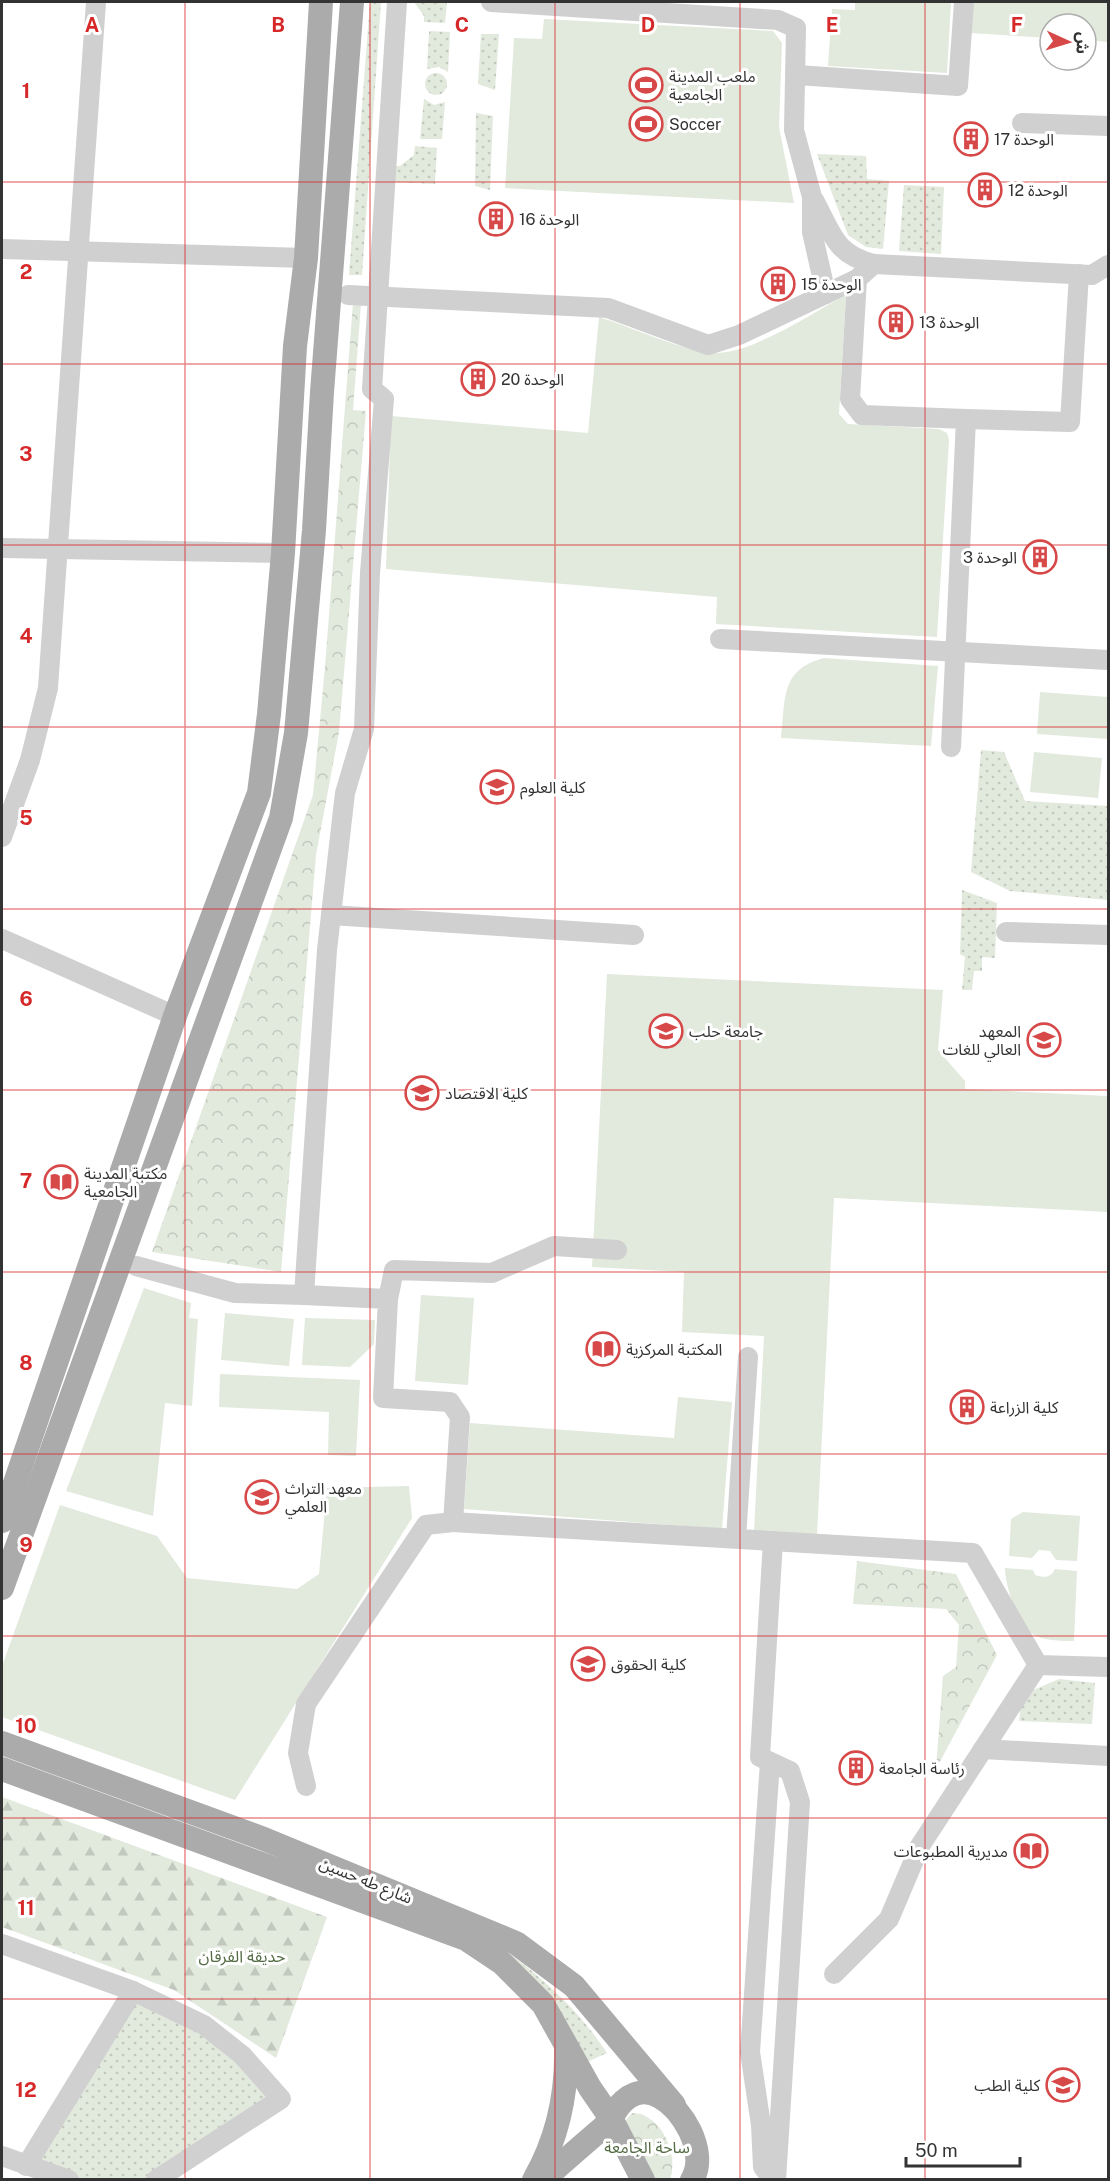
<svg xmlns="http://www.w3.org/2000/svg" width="1110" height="2181" font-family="'Public Sans','Noto Sans Arabic',sans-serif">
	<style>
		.grass { fill: url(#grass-dots) }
		.forest { fill: url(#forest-firs) }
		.park { fill: url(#park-crowns) }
		.garden { fill: #e2e9dd }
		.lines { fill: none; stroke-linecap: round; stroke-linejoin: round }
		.minor { stroke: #d0d0d0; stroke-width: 20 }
		.major { stroke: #ababab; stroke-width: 24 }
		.grid { fill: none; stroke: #d62828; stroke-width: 1.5; stroke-opacity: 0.55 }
		.labels { text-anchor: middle; stroke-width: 6; stroke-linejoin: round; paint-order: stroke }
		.poi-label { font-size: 16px; fill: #333; stroke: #fff; text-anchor: start }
		.street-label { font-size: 16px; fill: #333; stroke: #fff }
		.park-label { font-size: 16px; fill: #536b43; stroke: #fff }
		.grid-label { font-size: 20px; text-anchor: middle; font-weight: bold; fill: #d62828; stroke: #fff; stroke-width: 6; stroke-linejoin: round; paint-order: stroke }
	</style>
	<defs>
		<pattern id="grass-dots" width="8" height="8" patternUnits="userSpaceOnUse" patternTransform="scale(1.5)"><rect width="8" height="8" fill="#e2e9dd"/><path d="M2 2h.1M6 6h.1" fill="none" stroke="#c2c8be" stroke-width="1.8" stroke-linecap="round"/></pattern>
		<pattern id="forest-firs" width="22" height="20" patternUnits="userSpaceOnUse" patternTransform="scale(1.5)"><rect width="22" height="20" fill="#e2e9dd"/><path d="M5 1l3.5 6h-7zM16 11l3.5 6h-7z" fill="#c2c8be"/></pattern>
		<pattern id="park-crowns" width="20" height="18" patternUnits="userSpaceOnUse" patternTransform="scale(1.5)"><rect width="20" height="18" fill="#e2e9dd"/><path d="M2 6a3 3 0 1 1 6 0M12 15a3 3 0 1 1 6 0" fill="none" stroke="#c2c8be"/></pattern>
	</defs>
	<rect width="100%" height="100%" fill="#fff"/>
	<g class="grass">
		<path d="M370,2H381L362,275H349Z"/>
		<path d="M414,2H447L445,23L424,22V16Z"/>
		<path d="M429,31L450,32L448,72L439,67L427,69Z"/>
		<path d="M481,34H499L495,90L478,84Z"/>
		<circle cx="436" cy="84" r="11"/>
		<path d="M424,99L434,105L445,102L442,139H420Z"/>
		<path d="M476,113L493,116L490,190L475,186Z"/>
		<path d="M415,146L437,148L435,184L395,182V166H400L414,155Z"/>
		<path d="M817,154L866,156L867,179L889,181L883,249L866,247L848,235Z"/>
		<path d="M904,185L944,187L941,254L899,251Z"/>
		<path d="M981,750L1004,752L1025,801L1108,806V900L1010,891L971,872Z"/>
		<path d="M962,890L997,903L995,958L982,957V971H974L972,990H962L965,957L960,954Z"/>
		<path d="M1059,1679L1095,1683L1092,1724L1019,1721L1022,1695Z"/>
		<path d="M508,1952C548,1983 579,2011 607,2053L587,2062L534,1979Z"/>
		<path d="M133,1991L204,2025L281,2099L156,2179H69L26,2166Z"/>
	</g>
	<path class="forest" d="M2,1797L327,1917L276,2058L174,1990L2,1927Z"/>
	<g class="park">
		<path d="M353,303L361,304L353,410L366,411L339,732L316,855L281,1272L152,1252L313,795L325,667Z"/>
		<path d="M857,1561L956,1574L997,1655L936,1769L943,1676L956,1667L959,1625L946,1609L853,1604Z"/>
		<path d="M632,2113C661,2113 679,2155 670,2179H648L623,2131L626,2120Z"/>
	</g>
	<g class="garden">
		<path d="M855,2H951L947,73L828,66L832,9L855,10Z"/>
		<path d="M972,2H1108V42L1086,40V24H1050V38L970,33Z"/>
		<path d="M544,19L773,31L782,43L779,127L794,203L505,188L514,38L542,39Z"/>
		<path d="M846,295L839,414L848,424L939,429L947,433L949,440L937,637L716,624L717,597L386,569L391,416L588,433L599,317C628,326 686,352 713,353C753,354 810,314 846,295Z"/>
		<path d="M824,658L938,666L931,746L781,738C786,700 779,670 824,658Z"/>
		<path d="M1040,692L1108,697V739L1037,734Z"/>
		<path d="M1034,752L1102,758L1098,798L1030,792Z"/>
		<path d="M607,974L943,990L938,1050L965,1081V1089L1108,1096V1212L834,1198L817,1535L754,1532L764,1336L682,1332L684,1272L592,1267Z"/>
		<path d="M144,1288L191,1303L189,1318L198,1319L192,1406L165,1403L153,1516L66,1491Z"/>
		<path d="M421,1295L474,1298L468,1385L415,1381Z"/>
		<path d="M225,1313L294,1319L289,1366L221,1360Z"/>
		<path d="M305,1318L375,1320L374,1344L350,1367L302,1365Z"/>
		<path d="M220,1374L360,1380L356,1456L328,1455L329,1412L219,1407Z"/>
		<path d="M678,1397L732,1402L722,1529L464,1509L470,1423L674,1438Z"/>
		<path d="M409,1486L412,1518L235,1800L2,1717V1666L60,1505L157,1536L187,1578L297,1589L319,1574L327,1488Z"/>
		<path d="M1023,1512L1080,1516L1077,1561L1056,1560L1050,1551L1039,1550L1032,1558L1009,1556L1011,1519Z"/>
		<path d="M1005,1568L1033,1570L1035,1575C1044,1578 1051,1578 1055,1569L1077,1571L1074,1641C1061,1641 1042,1641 1031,1633C1017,1621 1005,1586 1005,1568Z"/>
	</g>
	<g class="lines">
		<g class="minor">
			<path d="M491,2L778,20L796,28L794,130L812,197V232L826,294"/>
			<path d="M797,75L958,86L964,2"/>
			<path d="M1022,123L1108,126"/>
			<path d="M814,200C832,233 835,255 874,264"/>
			<path d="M2,249L306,258"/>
			<path d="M857,279L850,399L862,415L966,419L951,747"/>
			<path d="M348,295L608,308L708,345L739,335L857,279L874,264L1092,275L1108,265"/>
			<path d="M966,419L1070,422L1079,274"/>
			<path d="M2,548L283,553"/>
			<path d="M720,639L1108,660"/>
			<path d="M2,837L30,760L48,688L96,2"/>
			<path d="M331,915L634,935"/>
			<path d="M1006,932L1108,935"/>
			<path d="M2,939L175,1016"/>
			<path d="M136,1266L235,1293L304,1295L327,950L345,793L364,729L370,573L384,399L372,389L397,2"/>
			<path d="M304,1295L388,1299L383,1398L450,1402L460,1417L453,1522L973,1553L1038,1665L1108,1667"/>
			<path d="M388,1299L394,1270L492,1273L554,1246L617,1250"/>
			<path d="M736,1538L748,1357"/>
			<path d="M773,1541L760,1757L790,1771L800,1802L776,2180"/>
			<path d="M983,1749L1108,1756"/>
			<path d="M770,1762L750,2052L761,2125L763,2167L773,2180"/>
			<path d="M306,1786L298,1753L306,1704L426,1525L453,1522"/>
			<path d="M2,1944L133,1991L204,2025L242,2055L281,2099L156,2180"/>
			<path d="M834,1974L889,1919L920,1846L1038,1665"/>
			<path d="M2,2156L69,2180"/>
			<path d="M26,2166L133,1991"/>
		</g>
		<g class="major">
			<path d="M2,1521L175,1016L259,793L269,714L283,553L295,346L306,258L321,2"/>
			<path d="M2,1588L281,818L296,733L314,530L322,392L352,2"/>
			<path d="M2,1743L264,1839L516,1943L574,1986L674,2105"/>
			<path d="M2,1769L466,1939L502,1963L543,2004L590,2088L612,2120L643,2180"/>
			<path d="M534,2180C558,2138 567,2096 566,2049"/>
			<path d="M543,2180C564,2161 585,2143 606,2125C612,2119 614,2112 619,2106C646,2074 677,2105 690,2131C697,2146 701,2165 692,2180"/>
		</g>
	</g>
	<path class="grid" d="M185,2V2180M370,2V2180M555,2V2180M740,2V2180M925,2V2180M2,182H1108M2,364H1108M2,545H1108M2,727H1108M2,909H1108M2,1090H1108M2,1272H1108M2,1454H1108M2,1636H1108M2,1818H1108M2,1999H1108"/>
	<defs>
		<g id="stadium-ring" transform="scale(1.725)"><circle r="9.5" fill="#fff" stroke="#d74849" stroke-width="1.5"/><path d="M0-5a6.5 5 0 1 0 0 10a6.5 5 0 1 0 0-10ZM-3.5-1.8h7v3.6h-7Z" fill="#d74849"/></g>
		<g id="building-ring" transform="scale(1.725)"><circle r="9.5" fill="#fff" stroke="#d74849" stroke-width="1.5"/><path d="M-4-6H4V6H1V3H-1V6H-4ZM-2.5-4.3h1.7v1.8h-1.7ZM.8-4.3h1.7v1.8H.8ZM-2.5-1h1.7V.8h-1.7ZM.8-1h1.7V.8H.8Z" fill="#d74849"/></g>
		<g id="university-ring" transform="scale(1.725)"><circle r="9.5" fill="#fff" stroke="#d74849" stroke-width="1.5"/><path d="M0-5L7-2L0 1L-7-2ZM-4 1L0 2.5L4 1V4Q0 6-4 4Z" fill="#d74849"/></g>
		<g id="library-ring" transform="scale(1.725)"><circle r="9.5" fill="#fff" stroke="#d74849" stroke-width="1.5"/><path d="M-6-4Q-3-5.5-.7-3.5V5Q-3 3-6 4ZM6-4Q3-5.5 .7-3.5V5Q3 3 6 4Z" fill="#d74849"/></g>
	</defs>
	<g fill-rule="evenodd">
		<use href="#stadium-ring" x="646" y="85"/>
		<use href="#stadium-ring" x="646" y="124"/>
		<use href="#building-ring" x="971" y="139"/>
		<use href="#building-ring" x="985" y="190"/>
		<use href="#building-ring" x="496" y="219"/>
		<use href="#building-ring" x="778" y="284"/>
		<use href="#building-ring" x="896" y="322"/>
		<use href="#building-ring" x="478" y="379"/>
		<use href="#building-ring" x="1040" y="557"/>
		<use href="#university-ring" x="497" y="787"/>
		<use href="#university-ring" x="666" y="1031"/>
		<use href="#university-ring" x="1044" y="1040"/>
		<use href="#university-ring" x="422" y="1093"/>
		<use href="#library-ring" x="61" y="1182"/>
		<use href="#library-ring" x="603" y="1349"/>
		<use href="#building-ring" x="967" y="1407"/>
		<use href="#university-ring" x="262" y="1497"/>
		<use href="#university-ring" x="588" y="1664"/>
		<use href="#building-ring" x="856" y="1768"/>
		<use href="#library-ring" x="1031" y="1851"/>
		<use href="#university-ring" x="1063" y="2085"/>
	</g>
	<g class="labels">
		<g class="poi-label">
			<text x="669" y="82">ملعب المدينة<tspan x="669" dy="18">الجامعية</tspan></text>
			<text x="669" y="130">Soccer</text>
			<text x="994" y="145">الوحدة 17</text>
			<text x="1008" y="196">الوحدة 12</text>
			<text x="519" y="225">الوحدة 16</text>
			<text x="801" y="290">الوحدة 15</text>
			<text x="919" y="328">الوحدة 13</text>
			<text x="501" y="385">الوحدة 20</text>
			<text x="1017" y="563" text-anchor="end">الوحدة 3</text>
			<text x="520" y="793">كلية العلوم</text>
			<text x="689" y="1037">جامعة حلب</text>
			<text x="1021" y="1037" text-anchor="end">المعهد<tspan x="1021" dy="18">العالي للغات</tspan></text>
			<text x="445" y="1099">كلية الاقتصاد</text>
			<text x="84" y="1179">مكتبة المدينة<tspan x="84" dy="18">الجامعية</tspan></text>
			<text x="626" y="1355">المكتبة المركزية</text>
			<text x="990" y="1413">كلية الزراعة</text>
			<text x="285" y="1494">معهد التراث<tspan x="285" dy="18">العلمي</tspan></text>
			<text x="611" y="1670">كلية الحقوق</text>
			<text x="879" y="1774">رئاسة الجامعة</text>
			<text x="1008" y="1857" text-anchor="end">مديرية المطبوعات</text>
			<text x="1040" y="2091" text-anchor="end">كلية الطب</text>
		</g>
		<g class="street-label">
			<text transform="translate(366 1880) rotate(22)" y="6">شارع طه حسين</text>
		</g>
		<g class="park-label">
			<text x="242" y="1962">حديقة الفرقان</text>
			<text x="647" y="2153">ساحة الجامعة</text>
		</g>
	</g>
	<g class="grid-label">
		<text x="92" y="32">A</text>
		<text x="278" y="32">B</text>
		<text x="462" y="32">C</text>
		<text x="648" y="32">D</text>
		<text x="832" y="32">E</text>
		<text x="1017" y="32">F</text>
		<text x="26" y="98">1</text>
		<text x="26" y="279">2</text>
		<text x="26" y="461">3</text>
		<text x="26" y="643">4</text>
		<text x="26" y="825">5</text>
		<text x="26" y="1006">6</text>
		<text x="26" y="1188">7</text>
		<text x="26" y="1370">8</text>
		<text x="26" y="1552">9</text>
		<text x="26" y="1733">10</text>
		<text x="26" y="1915">11</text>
		<text x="26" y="2097">12</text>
	</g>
	<rect width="1110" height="2181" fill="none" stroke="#333333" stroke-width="6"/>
	<g transform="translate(1068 42) rotate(94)"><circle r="28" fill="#ffffff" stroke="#adadad" stroke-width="1.5"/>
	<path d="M0-4.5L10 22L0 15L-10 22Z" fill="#d74849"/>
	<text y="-9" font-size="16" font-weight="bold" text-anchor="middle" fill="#333333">ش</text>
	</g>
	<path d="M906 2157v9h114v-9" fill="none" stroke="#333333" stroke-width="3"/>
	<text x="915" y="2157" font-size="18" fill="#333333" stroke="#ffffff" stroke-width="4.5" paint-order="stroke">50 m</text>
</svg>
